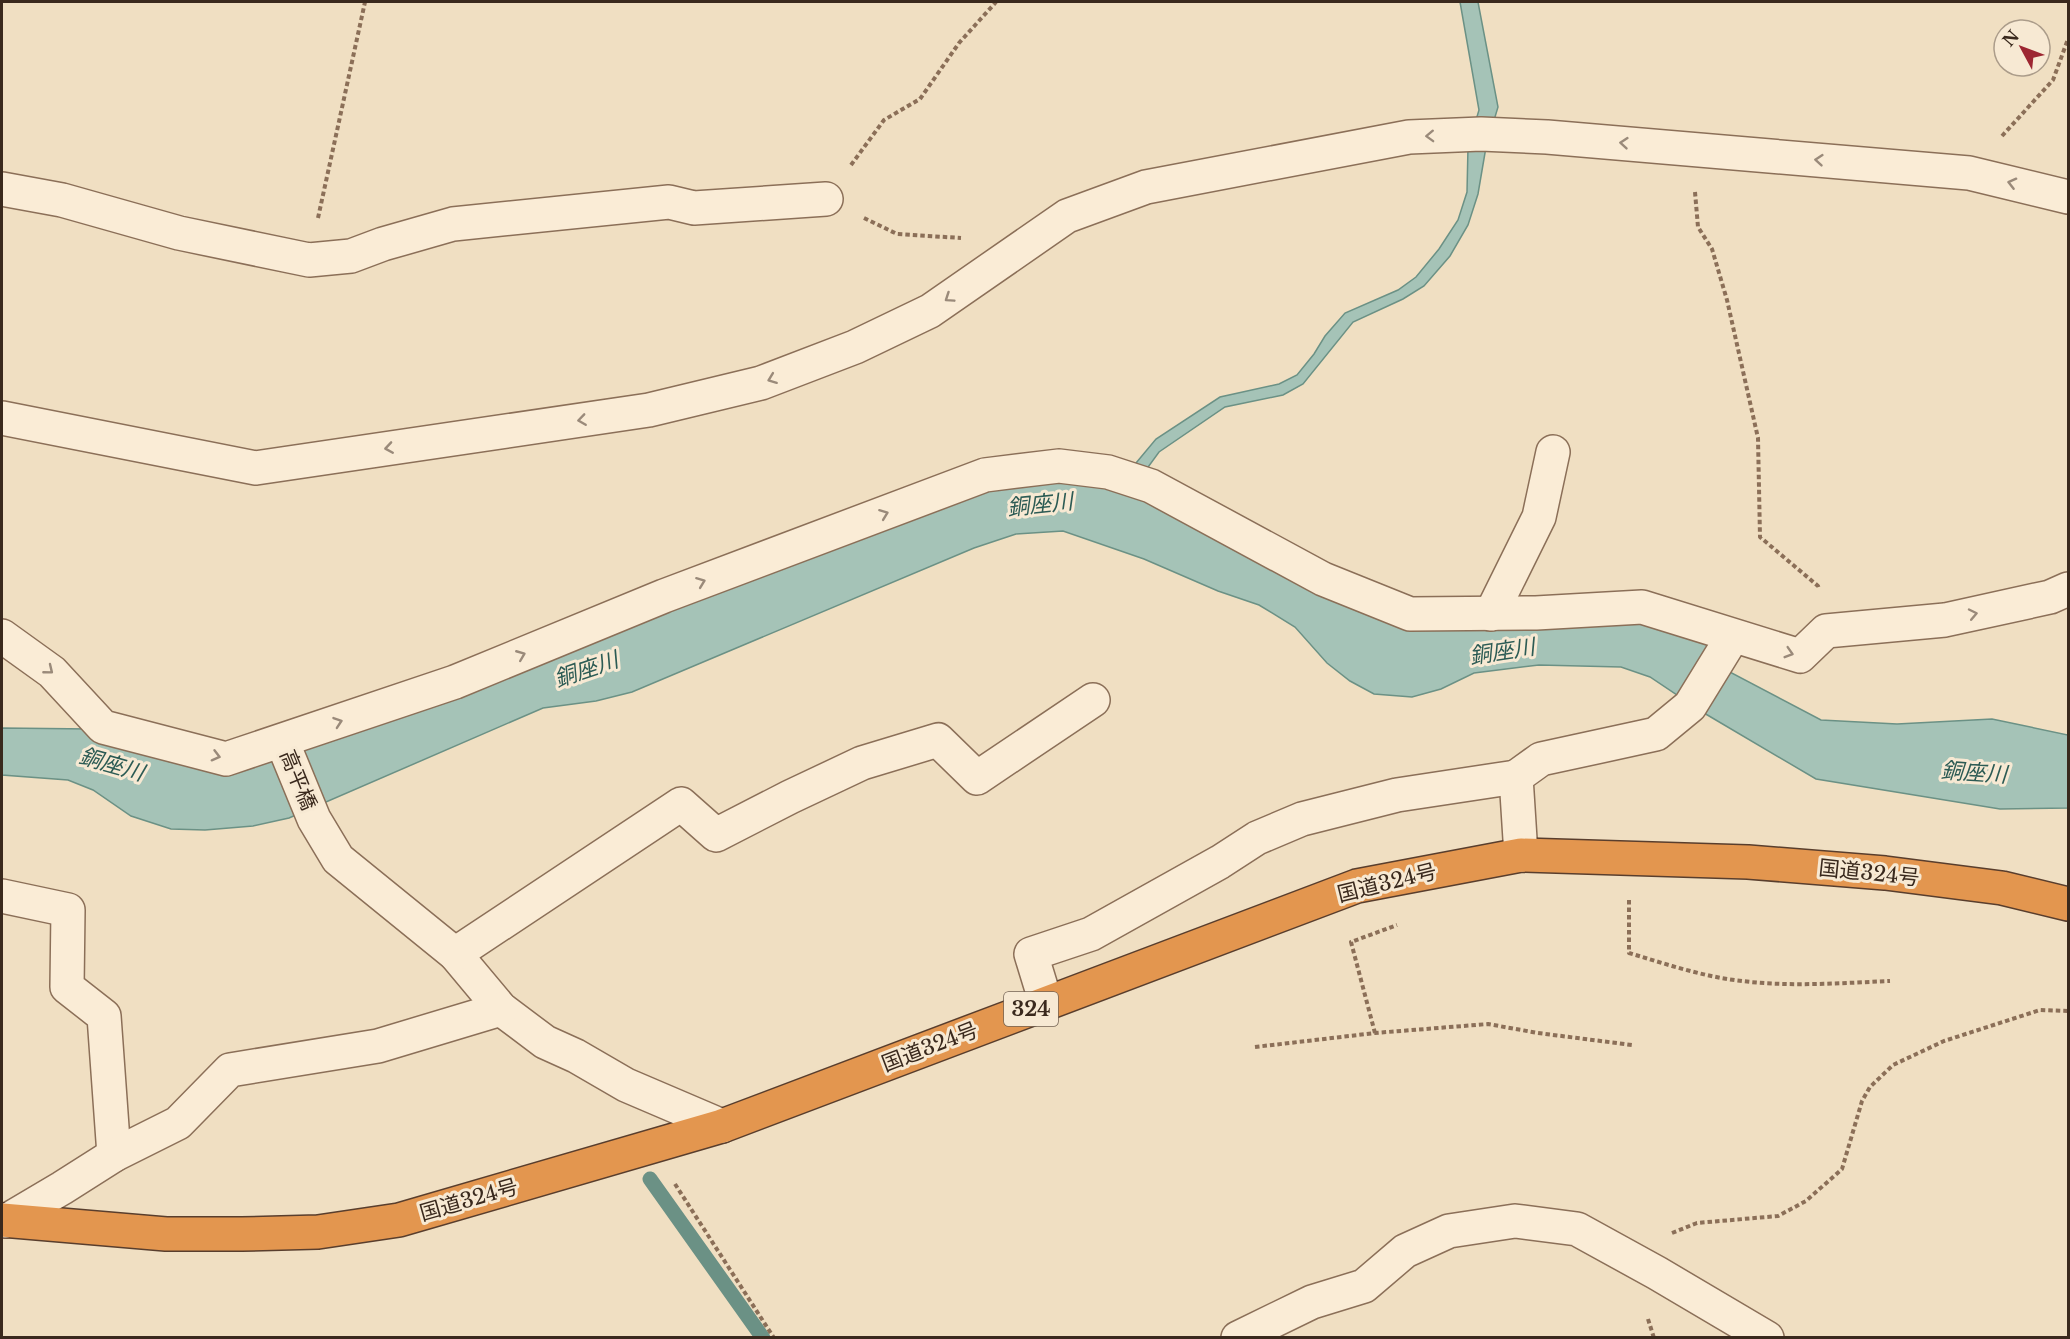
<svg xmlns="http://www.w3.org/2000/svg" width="2070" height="1339" font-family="'Libre Baskerville','Noto Sans JP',serif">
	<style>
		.water { fill: #a5c3b7; stroke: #6b9185; stroke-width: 1.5 }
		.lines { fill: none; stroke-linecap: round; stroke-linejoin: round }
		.stream { stroke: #6b9185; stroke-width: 15 }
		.minor-casing { stroke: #8b6f58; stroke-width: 36 }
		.highway-casing { stroke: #593e2d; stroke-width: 36 }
		.path { stroke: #8b6f58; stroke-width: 4; stroke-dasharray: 4.5 3; stroke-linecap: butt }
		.minor { stroke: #faecd6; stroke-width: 33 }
		.highway { stroke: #e3964f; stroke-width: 33 }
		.oneway { stroke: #9a8a7a }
		.labels { text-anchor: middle; stroke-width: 6; stroke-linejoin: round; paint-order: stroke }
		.shield { fill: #f7e9d3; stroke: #736354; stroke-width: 1.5 }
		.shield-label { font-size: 20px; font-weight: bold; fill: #3a291d }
		.street-label { font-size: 21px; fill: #3a291d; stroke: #f7e9d3 }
		.water-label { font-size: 22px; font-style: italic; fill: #2c5b54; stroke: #f7e9d3 }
	</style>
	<rect width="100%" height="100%" fill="#f0dfc2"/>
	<path class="water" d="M1460,2H1478L1498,107L1486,147L1478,194L1468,225L1450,256L1424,286L1403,299L1353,322L1303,384L1283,395L1225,407L1159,452L1143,474L1370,615L1605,617L1660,624L1710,641L1724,669L1821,720L1897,724L1992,719L2068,735V808L2000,809L1816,779L1704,713L1650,677L1621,667L1539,665L1474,673L1441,689L1412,697L1374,694L1350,681L1327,663L1295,627L1259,605L1218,591L1144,559L1063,531L1016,534L974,548L632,692L596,701L543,708L289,818L253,826L205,830L171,829L131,816L93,790L68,780L2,775V728L91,729L170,762L246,763L972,493L1131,469L1156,439L1220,397L1279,384L1297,375L1314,354L1325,336L1345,313L1398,290L1416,277L1439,249L1458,220L1467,192L1468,147L1479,110Z"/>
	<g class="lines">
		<path class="stream" d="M650,1179L763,1338"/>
		<g class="minor-casing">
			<g id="minor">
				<path d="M2,189L62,200L179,233L309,260L351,256L383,244L453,224L669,202L694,208L826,199"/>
				<path d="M2,418L256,468L649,410L761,383L855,347L930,311L1067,216L1146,187L1409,137L1481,134L1547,137L1969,173L2068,197"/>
				<path d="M1491,614L1539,517L1553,452"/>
				<path d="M2,636L52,672L103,727L226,759L455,682L664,596L985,475L1059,466L1108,472L1151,486L1323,579L1410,614L1536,613L1642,607L1800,656L1826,631L1945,620L2050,597L2068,589"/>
				<path d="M282,741L314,819L338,859L455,954L501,1009L545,1042L576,1056L626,1085L722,1126"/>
				<path d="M1521,855L1516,777L1541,759L1656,734L1690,706L1733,636"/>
				<path d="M2,896L68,910L67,987L104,1016L114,1155"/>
				<path d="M455,954L681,804L716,835L790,797L862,763L938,740L977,778L1093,700"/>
				<path d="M1046,1003L1031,954L1091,934L1220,862L1257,838L1302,819L1397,795L1516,777"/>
				<path d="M6,1221L62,1188L114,1155L178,1123L230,1070L378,1046L501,1009"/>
				<path d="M1238,1338L1312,1302L1364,1286L1405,1251L1449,1231L1515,1221L1577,1229L1657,1273L1767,1338"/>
			</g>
		</g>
		<g class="highway-casing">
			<path id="highway" d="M2,1220L166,1234H242L318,1232L399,1220L722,1126L1357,886L1521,855L1748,862L1885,873L2002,888L2068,904"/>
		</g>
		<g class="path">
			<path d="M2002,136L2053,80L2068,39"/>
			<path d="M851,165L884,120L920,99L959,43L996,2"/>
			<path d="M1695,192L1698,227L1712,249L1727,300L1758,438L1760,537L1818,586L1819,589"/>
			<path d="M318,218L365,2"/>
			<path d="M864,218L897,234L961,238"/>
			<path d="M1629,900V953C1666,964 1704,977 1742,981C1789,987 1842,983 1890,981"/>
			<path d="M1375,1033L1351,942L1397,925"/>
			<path d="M1255,1047L1375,1033L1488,1024L1538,1033L1632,1045"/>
			<path d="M675,1184L774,1338"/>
			<path d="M1672,1233L1697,1223L1778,1216L1806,1201L1842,1169L1862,1101L1870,1087L1893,1065L1944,1041L2040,1010L2068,1011"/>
			<path d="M1648,1319L1654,1338"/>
		</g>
		<use href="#minor" class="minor"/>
		<use href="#highway" class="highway"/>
	</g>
	<defs><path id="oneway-chevron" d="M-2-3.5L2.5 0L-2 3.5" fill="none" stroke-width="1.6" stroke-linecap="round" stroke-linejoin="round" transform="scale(1.5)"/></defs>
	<g class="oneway">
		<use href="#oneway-chevron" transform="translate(1430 136) rotate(178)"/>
		<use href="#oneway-chevron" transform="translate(1624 143) rotate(-175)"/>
		<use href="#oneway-chevron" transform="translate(1819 160) rotate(-175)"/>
		<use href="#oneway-chevron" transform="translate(2012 183) rotate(-166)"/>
		<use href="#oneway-chevron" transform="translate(949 298) rotate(146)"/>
		<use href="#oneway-chevron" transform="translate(772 379) rotate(159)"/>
		<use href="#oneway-chevron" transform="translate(582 420) rotate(172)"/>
		<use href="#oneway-chevron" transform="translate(389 448) rotate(171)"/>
		<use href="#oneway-chevron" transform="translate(884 514) rotate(-21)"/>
		<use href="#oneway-chevron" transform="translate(701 582) rotate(-21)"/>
		<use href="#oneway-chevron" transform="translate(1973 614) rotate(-12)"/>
		<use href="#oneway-chevron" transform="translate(1789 653) rotate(17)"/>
		<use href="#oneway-chevron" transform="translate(521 655) rotate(-22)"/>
		<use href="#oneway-chevron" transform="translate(49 670) rotate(39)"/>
		<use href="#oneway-chevron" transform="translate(338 722) rotate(-19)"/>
		<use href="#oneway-chevron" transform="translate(216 756) rotate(15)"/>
	</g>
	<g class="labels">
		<rect class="shield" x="1004" y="992" width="54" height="34" rx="4.5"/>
		<g class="shield-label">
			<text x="1031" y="1016">324</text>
		</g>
		<g class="street-label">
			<text transform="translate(298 780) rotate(68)" y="7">高平橋</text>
			<text transform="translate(1869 873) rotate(6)" y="7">国道324号</text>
			<text transform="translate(1387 883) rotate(-14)" y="7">国道324号</text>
			<text transform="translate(930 1047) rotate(-21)" y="7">国道324号</text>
			<text transform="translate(469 1200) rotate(-16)" y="7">国道324号</text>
		</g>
		<g class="water-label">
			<text transform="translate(1040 504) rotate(-6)" y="8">銅座川</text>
			<text transform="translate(1502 651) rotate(-9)" y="8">銅座川</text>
			<text transform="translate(586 669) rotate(-19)" y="8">銅座川</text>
			<text transform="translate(112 764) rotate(16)" y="8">銅座川</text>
			<text transform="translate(1974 772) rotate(4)" y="8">銅座川</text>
		</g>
	</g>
	<rect width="2070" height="1339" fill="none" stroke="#3a291d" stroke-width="6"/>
	<g transform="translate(2022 48) rotate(311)"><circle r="28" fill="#f7e9d3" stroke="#ab9c8a" stroke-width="1.5"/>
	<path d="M0-4.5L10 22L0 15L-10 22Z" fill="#9d2631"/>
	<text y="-9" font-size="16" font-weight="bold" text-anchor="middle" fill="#3a291d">N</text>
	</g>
</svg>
